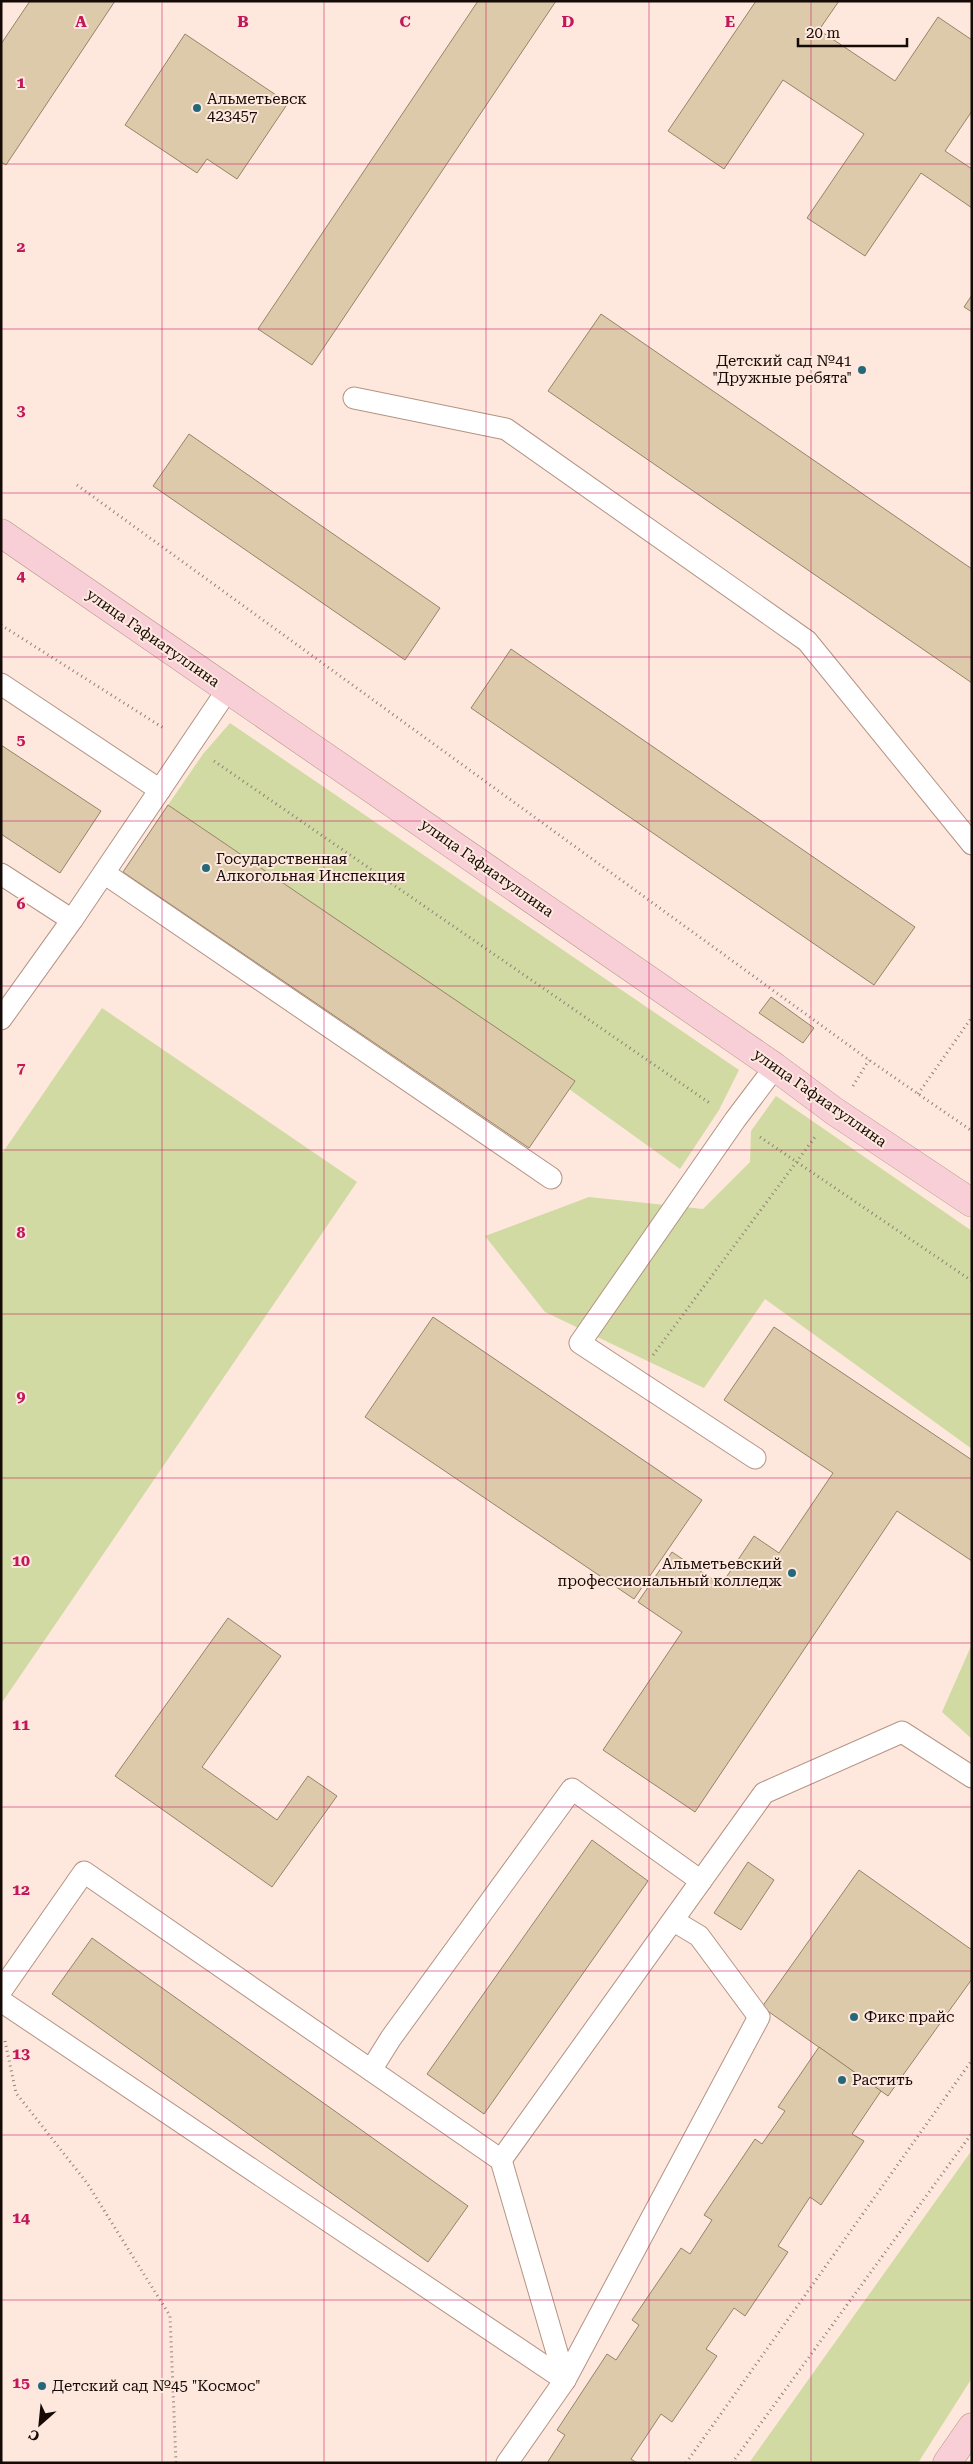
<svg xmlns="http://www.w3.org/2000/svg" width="973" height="2464" font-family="'Roboto Serif',serif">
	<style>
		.green { fill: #d1daa2 }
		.building { fill: #ddcaab; stroke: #958467 }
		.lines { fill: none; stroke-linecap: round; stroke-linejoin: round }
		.lane-casing { stroke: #b49383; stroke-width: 23 }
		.secondary-casing { stroke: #b49383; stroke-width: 29 }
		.path { stroke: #917f78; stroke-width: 3; stroke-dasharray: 1 4; stroke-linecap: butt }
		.lane { stroke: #fff; stroke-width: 21 }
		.secondary { stroke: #f8cfd6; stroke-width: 28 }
		.grid { fill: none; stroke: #c2185b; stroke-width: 1; stroke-opacity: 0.55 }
		.poi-dot { fill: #25687a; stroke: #fee8de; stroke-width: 2 }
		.labels { text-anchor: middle; stroke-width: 4; stroke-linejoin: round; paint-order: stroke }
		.poi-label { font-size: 15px; fill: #160a06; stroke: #fee8de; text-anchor: start }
		.street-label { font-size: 15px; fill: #160a06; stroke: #fee8de }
		.grid-label { font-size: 16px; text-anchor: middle; font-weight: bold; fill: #c2185b; stroke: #fee8de; stroke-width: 4; stroke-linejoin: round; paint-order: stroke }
	</style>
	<rect width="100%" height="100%" fill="#fee8de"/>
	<g class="green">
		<path d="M230,723L739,1070L719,1110L680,1169L569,1089L574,1081L168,805L203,754Z"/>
		<path d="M102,1008L357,1182L1,1704V1155Z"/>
		<path d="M776,1096L972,1231V1449L765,1299L704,1388L545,1312L485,1236L589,1197L703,1209L750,1162L751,1131Z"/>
		<path d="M972,1644V1739L942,1712Z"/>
		<path d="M972,2150V2378L918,2463H749Z"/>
	</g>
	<g class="building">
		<path d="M30,1H115L6,165L1,162V44Z"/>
		<path d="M478,1H556L312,365L258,329Z"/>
		<path d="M756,1H839L819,30L895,81L938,17L972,40V111L945,151L972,169V208L921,173L865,256L807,218L864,134L783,80L724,169L668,131Z"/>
		<path d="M185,34L288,103L237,179L207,159L197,173L125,125Z"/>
		<path d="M972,295V312L964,307Z"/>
		<path d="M601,314L972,569V683L548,391Z"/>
		<path d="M189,434L440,608L405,660L153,486Z"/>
		<path d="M511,649L915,927L874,985L471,708Z"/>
		<path d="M1,745L101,811L60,873L1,834Z"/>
		<path d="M168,805L575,1081L529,1148L123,872Z"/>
		<path d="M771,997L814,1028L803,1043L759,1013Z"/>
		<path d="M433,1317L702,1500L634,1599L365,1417Z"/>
		<path d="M774,1327L972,1460V1561L897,1511L695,1812L603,1750L682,1632L638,1602L672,1552L721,1585L754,1536L779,1553L833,1473L724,1400Z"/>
		<path d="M228,1618L281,1656L202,1767L277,1820L308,1776L337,1796L272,1887L115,1776Z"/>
		<path d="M592,1840L648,1881L484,2114L427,2074Z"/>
		<path d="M748,1862L774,1880L741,1930L714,1913Z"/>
		<path d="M859,1870L972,1950V1979L888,2096L762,2007Z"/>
		<path d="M92,1938L468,2206L428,2262L52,1994Z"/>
		<path d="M819,2047L881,2091L852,2134L864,2141L821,2205L810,2197L778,2246L788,2252L745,2316L734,2308L706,2349L717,2356L672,2422L661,2414L631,2459L637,2463H547L565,2435L557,2430L607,2354L616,2360L639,2325L632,2320L681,2248L690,2254L712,2220L704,2215L755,2139L762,2144L785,2111L778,2107Z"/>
	</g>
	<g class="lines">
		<g class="lane-casing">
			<g id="lane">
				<path d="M354,398L506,429L807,641L972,844"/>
				<path d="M1,684L160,790"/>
				<path d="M104,873L551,1178"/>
				<path d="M1,874L72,920"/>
				<path d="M1,1019L72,920L228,689"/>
				<path d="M755,1458L580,1343L735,1120L775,1067"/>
				<path d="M1,1991L84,1872L501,2160"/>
				<path d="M1,2001L565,2380"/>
				<path d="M371,2070L391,2038L572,1789L701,1881"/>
				<path d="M565,2380L501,2160L764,1793L902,1732L972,1777"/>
				<path d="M507,2463L565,2380L759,2017L699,1936L674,1921"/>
			</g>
		</g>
		<g class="secondary-casing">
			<g id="secondary">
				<path d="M1,533L775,1067L834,1111L972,1203"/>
				<path d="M947,2463L972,2427"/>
			</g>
		</g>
		<g class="path">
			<path d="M77,485L869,1060L972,1131"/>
			<path d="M1,625L165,729"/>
			<path d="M214,761L711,1104"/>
			<path d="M853,1086L869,1060"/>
			<path d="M918,1094L972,1017"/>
			<path d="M760,1137L972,1281"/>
			<path d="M653,1355L815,1137"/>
			<path d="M5,2041L16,2093L87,2183L170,2316L176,2463"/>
			<path d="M686,2463L972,2060"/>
			<path d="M732,2463L972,2133"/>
		</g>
		<use href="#lane" class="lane"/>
		<use href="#secondary" class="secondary"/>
	</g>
	<path class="grid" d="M162,1V2463M324,1V2463M486,1V2463M649,1V2463M811,1V2463M1,164H972M1,329H972M1,493H972M1,657H972M1,821H972M1,986H972M1,1150H972M1,1314H972M1,1478H972M1,1643H972M1,1807H972M1,1971H972M1,2135H972M1,2300H972"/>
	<g class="poi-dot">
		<circle cx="197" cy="108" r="5"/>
		<circle cx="862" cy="370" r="5"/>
		<circle cx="206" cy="868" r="5"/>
		<circle cx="792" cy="1573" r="5"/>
		<circle cx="854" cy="2017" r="5"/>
		<circle cx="842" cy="2080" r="5"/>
		<circle cx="42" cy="2386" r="5"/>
	</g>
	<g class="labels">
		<g class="poi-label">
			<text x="207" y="104">Альметьевск<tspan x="207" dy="17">423457</tspan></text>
			<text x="852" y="366" text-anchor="end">Детский сад №41<tspan x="852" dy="17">"Дружные ребята"</tspan></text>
			<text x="216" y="864">Государственная<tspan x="216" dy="17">Алкогольная Инспекция</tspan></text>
			<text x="782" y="1569" text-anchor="end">Альметьевский<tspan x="782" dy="17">профессиональный колледж</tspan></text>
			<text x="864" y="2022">Фикс прайс</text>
			<text x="852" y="2085">Растить</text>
			<text x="52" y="2391">Детский сад №45 "Космос"</text>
		</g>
		<g class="street-label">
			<text transform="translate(153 638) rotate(35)" y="5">улица Гафиатуллина</text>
			<text transform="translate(487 868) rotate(35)" y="5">улица Гафиатуллина</text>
			<text transform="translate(820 1098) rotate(35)" y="5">улица Гафиатуллина</text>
		</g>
	</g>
	<g class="grid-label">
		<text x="81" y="27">A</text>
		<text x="243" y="27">B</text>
		<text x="405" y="27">C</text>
		<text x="568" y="27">D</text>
		<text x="730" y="27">E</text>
		<text x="21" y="88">1</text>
		<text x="21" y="252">2</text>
		<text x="21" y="416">3</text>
		<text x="21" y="581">4</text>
		<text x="21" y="745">5</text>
		<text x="21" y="909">6</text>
		<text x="21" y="1073">7</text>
		<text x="21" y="1238">8</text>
		<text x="21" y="1402">9</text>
		<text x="21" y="1566">10</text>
		<text x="21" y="1730">11</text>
		<text x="21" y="1895">12</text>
		<text x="21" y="2059">13</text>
		<text x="21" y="2223">14</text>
		<text x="21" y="2388">15</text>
	</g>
	<rect width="973" height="2464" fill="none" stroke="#160a06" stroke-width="5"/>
	<g transform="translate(40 2424) rotate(207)" stroke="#fee8de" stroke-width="4" paint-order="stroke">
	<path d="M0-4L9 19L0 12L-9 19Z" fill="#160a06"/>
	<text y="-8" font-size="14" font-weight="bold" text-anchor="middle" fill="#160a06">С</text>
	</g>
	<path d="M798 38v8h109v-8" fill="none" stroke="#160a06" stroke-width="2.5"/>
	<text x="806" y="38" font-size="15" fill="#160a06" stroke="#fee8de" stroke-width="4" paint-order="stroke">20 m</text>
</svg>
